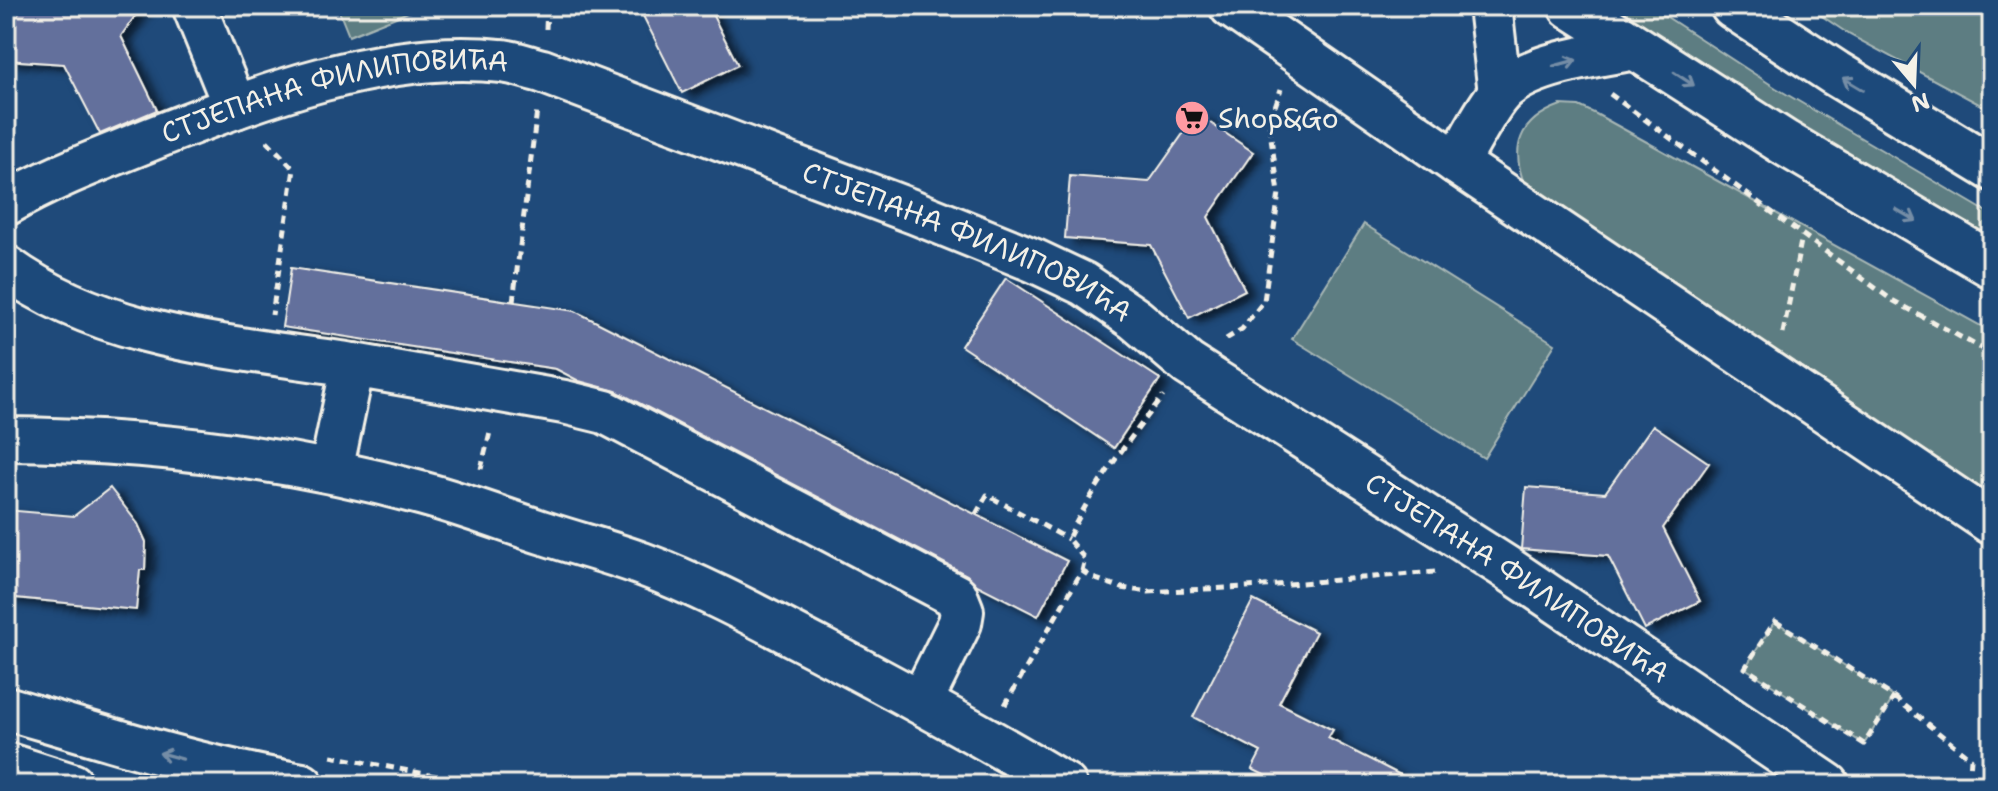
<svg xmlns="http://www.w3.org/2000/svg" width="1998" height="791" font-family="'Shantell Sans',sans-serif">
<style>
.green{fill:#5d7d82;stroke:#a8b7b5;stroke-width:2}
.building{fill:#636f9c;stroke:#f4f1e8;stroke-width:2;filter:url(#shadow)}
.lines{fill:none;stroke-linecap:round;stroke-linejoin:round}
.minor-casing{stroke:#f4f1e8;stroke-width:48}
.major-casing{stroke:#f4f1e8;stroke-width:50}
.path{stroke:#f4f1e8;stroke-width:5;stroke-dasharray:8 6;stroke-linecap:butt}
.minor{stroke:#1f4a7a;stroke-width:42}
.major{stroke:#1f4a7a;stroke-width:44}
.oneway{stroke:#748da6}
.labels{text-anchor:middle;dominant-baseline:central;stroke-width:6;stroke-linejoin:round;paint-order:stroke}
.street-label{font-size:28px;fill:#f4f1e8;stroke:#1f4a7a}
.poi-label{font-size:28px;fill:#f4f1e8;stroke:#1f4a7a;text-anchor:start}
</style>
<defs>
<filter id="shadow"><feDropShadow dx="9" dy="5" stdDeviation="4" flood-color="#0009"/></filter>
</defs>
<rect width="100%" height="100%" fill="#1f4a7a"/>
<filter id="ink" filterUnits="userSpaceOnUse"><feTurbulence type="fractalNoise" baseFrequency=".0125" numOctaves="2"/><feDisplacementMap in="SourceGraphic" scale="16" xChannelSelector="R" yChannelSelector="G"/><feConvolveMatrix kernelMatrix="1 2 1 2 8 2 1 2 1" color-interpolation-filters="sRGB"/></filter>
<g filter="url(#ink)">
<path class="green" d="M337 6H423L349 36Z
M1600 6H1650L1776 88 1992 215V244Z
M1807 6H1992V111L1850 35Z
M1561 105 1579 106 1596 114 1992 332V500L1526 188C1509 148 1519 120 1561 105Z
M1364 224 1555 344 1484 458 1292 339Z
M1775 621 1894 697 1864 744 1745 668Z"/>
<path class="building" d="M6 6H142L121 36 157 110 100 134 64 64 6 60Z
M638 6H708L738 65 682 93Z
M1197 114 1253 152 1208 217 1245 290 1189 318 1151 245 1065 238 1070 176 1149 182Z
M291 268 575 311 1067 561 1038 616 977 585 967 575 616 391 579 381 556 369 282 327Z
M1006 278 1160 379 1114 448 961 346Z
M1653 425 1709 463 1663 528 1700 601 1645 629 1608 556 1521 549 1526 487 1605 493Z
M110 488 138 524 146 542 145 570H140L136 610 6 597V510L74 516Z
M1253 600 1316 632 1279 703 1333 730 1328 738 1420 785H1284L1252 769 1261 752 1193 717Z"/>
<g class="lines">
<g class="minor-casing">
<g id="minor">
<path d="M194 6 235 107"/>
<path d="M1231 6 1457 163 1992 523"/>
<path d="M1490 6 1500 93"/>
<path d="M1457 163C1469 143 1485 110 1500 93 1528 63 1596 56 1635 48"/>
<path id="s1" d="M6 204C52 177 102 159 151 139 256 97 387 48 501 61 515 62 529 68 542 71L914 212 1035 261 1084 284 1135 319 1188 364 1504 566 1828 785"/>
<path d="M6 267C105 340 236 347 353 365"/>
<path d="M6 439C147 440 288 457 424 494 465 505 504 520 544 533 577 544 610 552 642 564 704 587 764 620 822 650 904 693 986 737 1065 785"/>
<path d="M331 471 353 365 564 402 605 412 956 596 962 611 960 623 921 702"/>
<path d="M6 708C104 737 201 768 302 785"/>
<path d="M6 764 72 785"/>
</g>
</g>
<g class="major-casing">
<path id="major" d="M1571 6 1785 143 1992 265
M1733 6 1835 73 1992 168"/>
</g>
<path class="path" d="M1974 6 1992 14
M546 29 547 6
M1610 94 1892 300 1992 354
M267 141 294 169 272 315
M513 302 537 110
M1783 333 1802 236
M1226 339 1242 329 1264 301 1279 193 1269 124 1281 89
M481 469 490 432
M976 514 987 495 1068 539
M1082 571 1093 578 1122 588 1148 592 1264 586 1435 572
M1775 621 1894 697 1864 744 1745 668Z
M1894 697 1971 759 1969 785
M1005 705 1082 571 1085 559 1068 539C1092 488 1128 441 1163 396
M331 756 483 785"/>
<use href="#minor" class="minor"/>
<use href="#major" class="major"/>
</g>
<defs><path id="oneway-shaft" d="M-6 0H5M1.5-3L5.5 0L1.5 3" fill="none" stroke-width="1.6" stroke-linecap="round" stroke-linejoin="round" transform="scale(2)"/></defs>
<g class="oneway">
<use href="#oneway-shaft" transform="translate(1565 63) rotate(-15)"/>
<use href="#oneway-shaft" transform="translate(1684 79) rotate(33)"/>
<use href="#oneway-shaft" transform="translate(1853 84) rotate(-149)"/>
<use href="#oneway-shaft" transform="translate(1906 215) rotate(30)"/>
<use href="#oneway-shaft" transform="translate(171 756) rotate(-165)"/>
</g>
</g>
<defs>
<g id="supermarket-disc" transform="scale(1.8)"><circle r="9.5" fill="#ff9aa2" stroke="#1f4a7a"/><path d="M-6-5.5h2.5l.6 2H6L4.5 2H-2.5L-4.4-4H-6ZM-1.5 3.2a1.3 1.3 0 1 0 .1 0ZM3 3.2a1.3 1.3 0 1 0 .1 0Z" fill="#111"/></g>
</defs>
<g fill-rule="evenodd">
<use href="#supermarket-disc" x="1192" y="118"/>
</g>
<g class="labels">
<g class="street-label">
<text stroke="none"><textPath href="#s1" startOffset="350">СТЈЕПАНА ФИЛИПОВИЋА</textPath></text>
<text stroke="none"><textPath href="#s1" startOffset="1022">СТЈЕПАНА ФИЛИПОВИЋА</textPath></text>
<text stroke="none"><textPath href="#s1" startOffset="1670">СТЈЕПАНА ФИЛИПОВИЋА</textPath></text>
</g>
<g class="poi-label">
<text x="1218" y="118">Shop&amp;Go</text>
</g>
</g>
<rect width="1998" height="791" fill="none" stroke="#1f4a7a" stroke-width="32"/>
<rect x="16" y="16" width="1966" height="759" fill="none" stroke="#f4f1e8" stroke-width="3" filter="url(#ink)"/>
<g transform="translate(1914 84) rotate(161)" stroke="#1f4a7a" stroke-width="6" paint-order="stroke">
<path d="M0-6L14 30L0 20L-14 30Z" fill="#f4f1e8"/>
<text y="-12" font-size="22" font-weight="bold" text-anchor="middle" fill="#f4f1e8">N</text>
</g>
</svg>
